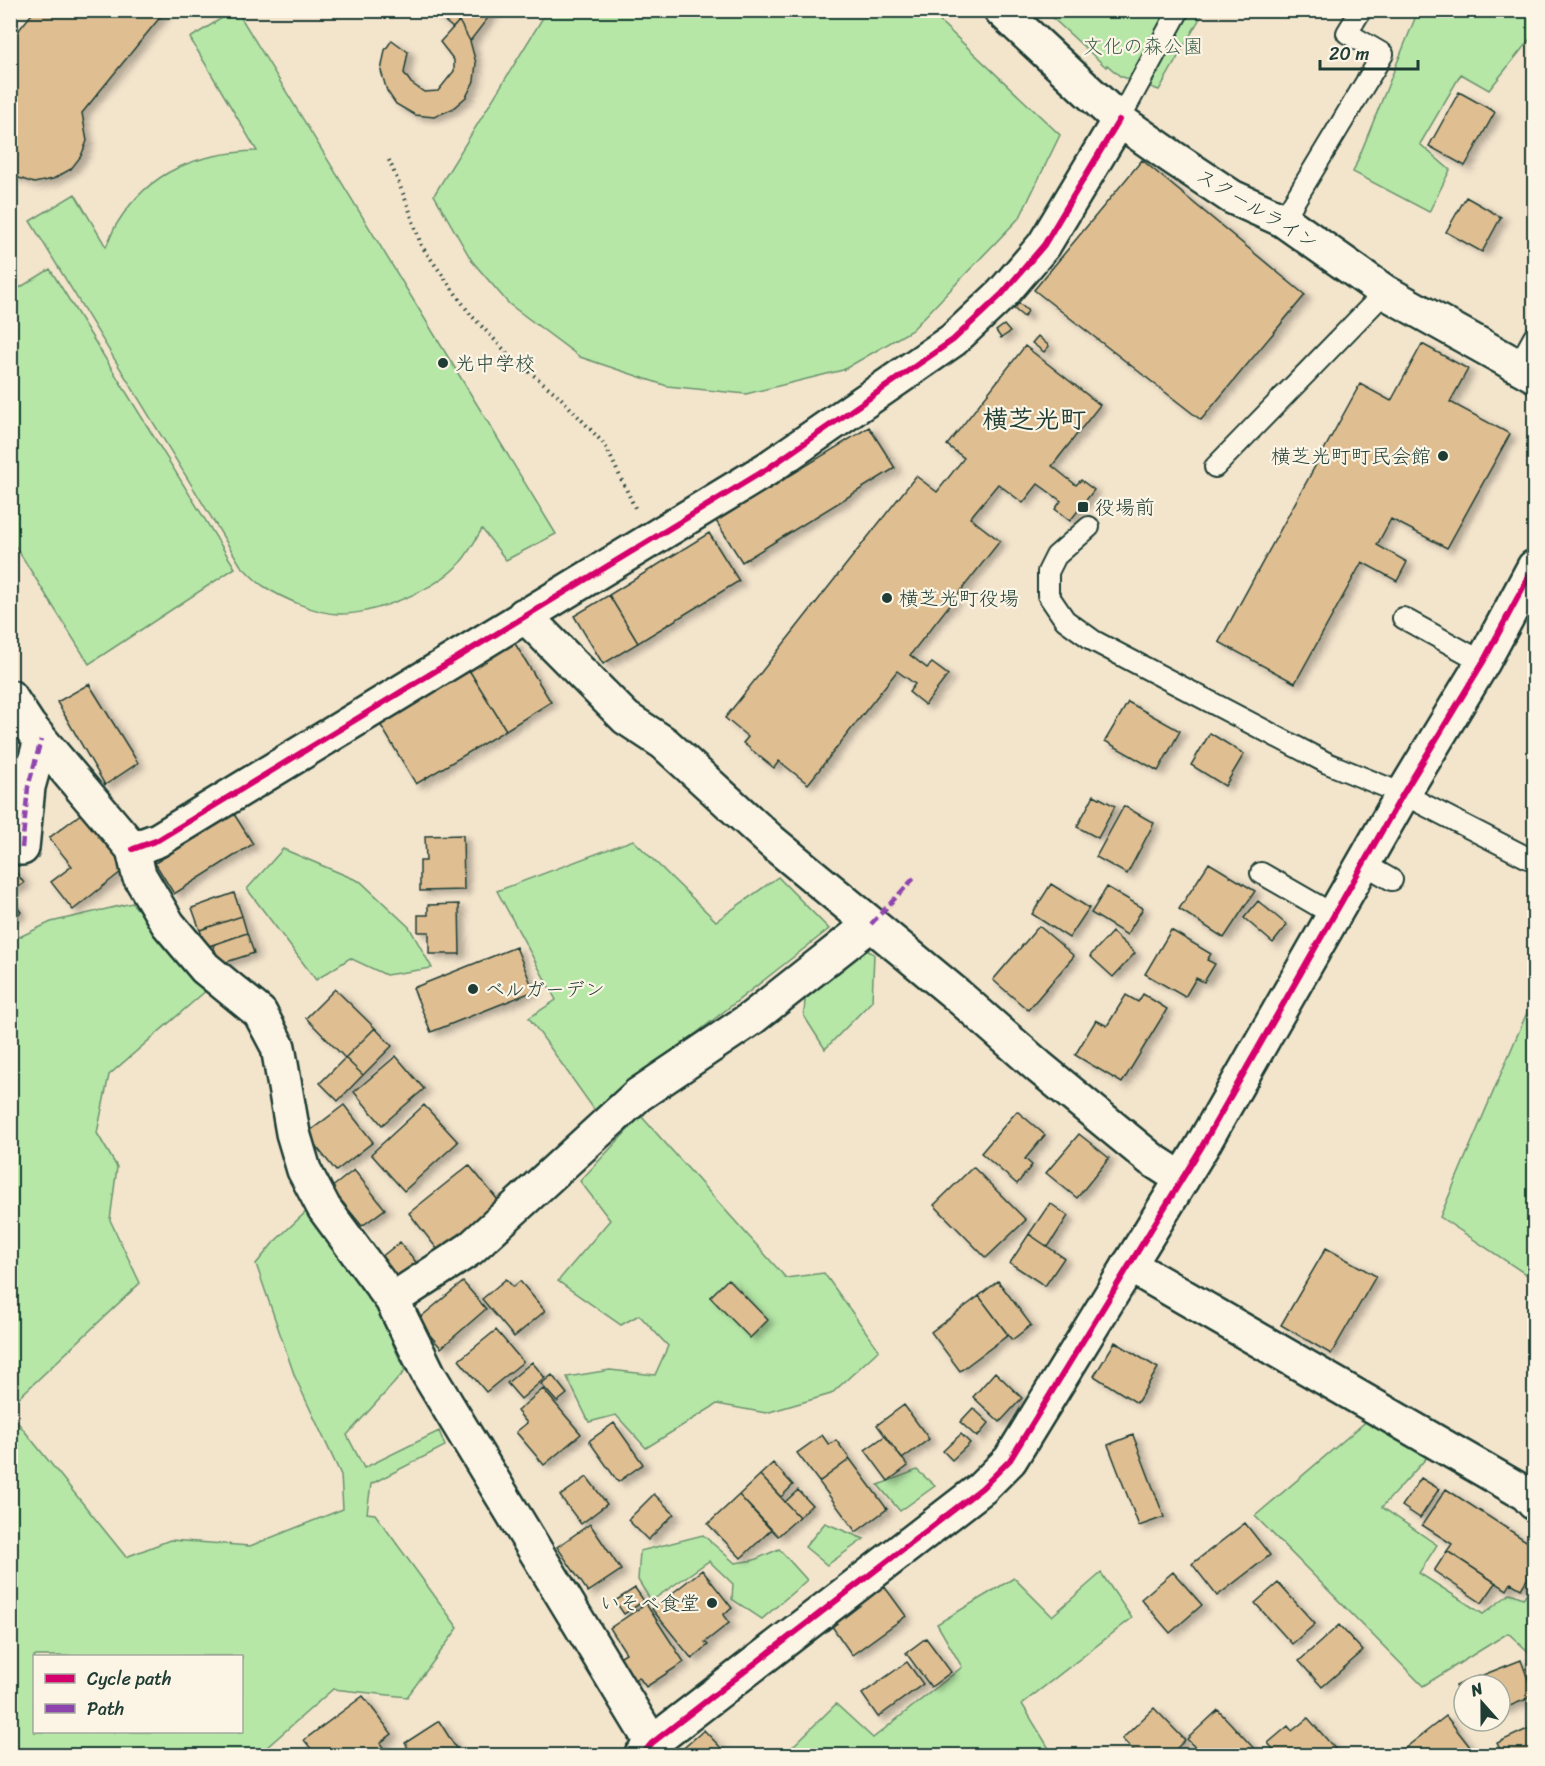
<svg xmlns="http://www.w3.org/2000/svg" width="1545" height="1766" font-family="Sriracha,'Klee One',sans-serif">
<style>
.green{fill:#b6e7a7;stroke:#6a926e;stroke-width:1.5;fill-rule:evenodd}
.building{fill:#dfbe92;stroke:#1f3d34;stroke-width:1.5;filter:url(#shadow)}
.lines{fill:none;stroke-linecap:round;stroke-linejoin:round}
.lane-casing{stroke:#1f3d34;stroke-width:24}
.street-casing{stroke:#1f3d34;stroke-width:38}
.secondary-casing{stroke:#1f3d34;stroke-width:38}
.path{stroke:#1f3d34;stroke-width:4;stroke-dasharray:1.5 4.5;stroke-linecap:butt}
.lane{stroke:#fcf5e5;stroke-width:20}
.street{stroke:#fcf5e5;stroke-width:33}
.secondary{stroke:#fcf5e5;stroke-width:33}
.quiet{stroke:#8e44ad;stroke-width:4.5;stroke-dasharray:9 4.5;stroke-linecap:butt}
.cycleway-casing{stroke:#fcf5e5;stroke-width:10}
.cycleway{stroke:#d6006c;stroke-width:6}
.poi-dot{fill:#1f3d34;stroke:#fcf5e5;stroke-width:2}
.labels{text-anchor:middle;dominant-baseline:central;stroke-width:4.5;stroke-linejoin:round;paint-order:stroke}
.park-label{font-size:20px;fill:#3d5f4b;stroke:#fcf5e5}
.street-label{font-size:20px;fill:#1f3d34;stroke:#fcf5e5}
.poi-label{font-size:20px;fill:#1f3d34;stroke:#fcf5e5;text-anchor:start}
.district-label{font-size:26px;font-weight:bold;fill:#1f3d34;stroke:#fcf5e5}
</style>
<defs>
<filter id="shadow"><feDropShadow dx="6" dy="4" stdDeviation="3" flood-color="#0004"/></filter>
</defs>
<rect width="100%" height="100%" fill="#f3e4cc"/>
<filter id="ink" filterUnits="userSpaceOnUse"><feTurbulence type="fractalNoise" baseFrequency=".0167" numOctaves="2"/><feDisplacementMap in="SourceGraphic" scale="12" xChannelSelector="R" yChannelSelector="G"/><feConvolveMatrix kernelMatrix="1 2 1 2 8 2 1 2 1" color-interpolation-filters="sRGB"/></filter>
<g filter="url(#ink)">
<path class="green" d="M233 11H237L556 534 506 560 482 529C474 542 467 557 456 567 432 591 372 615 338 614 318 614 282 598 265 587 256 582 249 573 241 566L30 221 75 194 106 247C110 239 113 229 118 222 150 170 199 153 257 151L190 38Z
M547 11H929L1060 135 1020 217 912 330 843 370 746 394 667 386 580 357 509 304 472 261 434 195Z
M1045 11H1204L1159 90 1120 76 1107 65 1106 67Z
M1418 11H1534V34L1489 90 1461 74 1420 144 1450 170 1429 212 1353 172Z
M50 269 235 568 89 664 11 539V293Z
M633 840 716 921 778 877 829 929 596 1112 529 1018 556 1000 497 891Z
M283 849 361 882 409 927 432 968 386 975 350 958 316 980 247 889Z
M132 903 208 989 109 1075 97 1133 117 1167 110 1220 140 1283 11 1405V941L51 922Z
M861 947 874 954 872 1001 825 1049 804 1016 806 982Z
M1534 996V1277L1533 1279 1440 1217Z
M641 1116 786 1278 824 1273 879 1350 831 1394 766 1413 717 1404 646 1448 616 1415 589 1422 567 1377 610 1370 655 1375 668 1346 639 1315 621 1325 558 1281 610 1220 580 1181Z
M307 1211 378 1311 405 1371 347 1435 364 1468 439 1431 445 1446 371 1484 367 1513 375 1514 458 1628 407 1697 333 1689 258 1755H11L10 1413 126 1557 170 1540 250 1546 343 1509 341 1475 295 1377 256 1264 274 1242ZM34 1656H242V1732H34Z
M1376 1413 1430 1454 1382 1507 1437 1545 1419 1573 1483 1614 1511 1593 1523 1598 1534 1585V1657L1508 1633 1423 1686 1255 1516Z
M917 1470 935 1486 900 1511 878 1485Z
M825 1523 864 1539 827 1565 805 1547Z
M703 1535 735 1563 754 1560 779 1549 807 1580 762 1619 732 1599 733 1584 709 1561 651 1601 638 1580 640 1551Z
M1101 1573 1132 1618 1022 1704 1053 1755H784L836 1704 873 1738 962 1667 937 1624 1014 1578 1052 1616Z"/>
<path class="building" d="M35 10H166L82 113 87 141 81 156 71 169 53 179 34 183 10 175V41Z
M431 10H494L470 41 459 21 453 28Z
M459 21 470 41 476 63 474 81 466 97 452 109 434 117 415 115 396 104 387 91 381 71 385 50 392 40 408 52 404 73 411 83 424 92 438 91 454 71V60L440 42Z
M1459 92 1495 112 1465 166 1429 146Z
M1142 160 1305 295 1201 420 1034 290Z
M1466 197 1501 217 1482 252 1446 232Z
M1019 303 1028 311 1024 317 1014 309Z
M1004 325 1010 332 1001 338 996 331Z
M1038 336 1049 346 1044 352 1032 343Z
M1422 344 1468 369 1450 402 1510 434 1447 548 1391 519 1377 545 1407 562 1397 581 1362 562 1295 683 1219 642 1360 384 1391 401Z
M1025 346 1100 405 1052 466 1076 485 1081 480 1094 490 1070 521 1055 509 1061 501 1038 484 1023 503 998 484 970 518 1000 541 910 655 927 668 932 663 948 675 925 705 909 692 915 684 897 671 808 784 779 761 774 768 743 743 748 737 725 718 916 476 937 492 964 458 947 445Z
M869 427 895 468 742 562 716 521Z
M709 533 739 581 638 643 609 595Z
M609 595 638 643 603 664 574 616Z
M514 642 551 702 506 730 469 670Z
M469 670 506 730 416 784 380 724Z
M89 684 138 763 105 785 57 702Z
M1128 702 1180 731 1158 771 1105 741Z
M1210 733 1244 754 1225 786 1191 765Z
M1094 795 1115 806 1098 838 1077 827Z
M1124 806 1154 823 1127 874 1096 857Z
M82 813 126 868 73 910 51 882 72 866 49 838Z
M234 814 253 844 174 894 155 863Z
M463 835 464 890 420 891V861H426L425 836Z
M1209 863 1255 891 1224 938 1179 909Z
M10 864 24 883 10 893Z
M1051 884 1089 908 1069 938 1032 914Z
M1107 887 1143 908 1127 935 1091 913Z
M234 893 242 916 200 930 192 908Z
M10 897 21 912 10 920Z
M1258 901 1287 925 1273 943 1244 918Z
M459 904 460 954H429V932H418V915H428V905Z
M242 916 247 933 206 947 200 930Z
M1039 926 1074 956 1028 1010 993 980Z
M1171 930 1211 954 1207 960 1215 964 1204 982 1196 978 1185 997 1145 974Z
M1112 932 1135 953 1113 977 1090 956Z
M247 933 254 953 220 964 213 945Z
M516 947 534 991 431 1032 413 988Z
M335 989 375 1028 345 1058 306 1018Z
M1143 994 1167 1009 1122 1083 1075 1055 1096 1020 1107 1026 1126 995 1138 1002Z
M375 1028 392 1046 363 1075 345 1058Z
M396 1056 424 1089 382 1125 354 1092Z
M345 1058 363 1075 338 1101 320 1083Z
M344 1105 373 1142 336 1171 306 1134Z
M424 1105 458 1142 404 1191 371 1154Z
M1017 1111 1045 1135 1025 1159 1032 1165 1017 1184 981 1153Z
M1079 1134 1109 1158 1077 1198 1046 1173Z
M469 1165 502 1205 441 1254 409 1213Z
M973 1167 1026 1220 986 1258 934 1205Z
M354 1170 385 1209 362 1226 331 1188Z
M1050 1203 1068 1216 1048 1247 1029 1234Z
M1029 1234 1064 1258 1045 1286 1010 1263Z
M400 1242 419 1266 400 1281 381 1257Z
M1326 1248 1376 1276 1331 1354 1281 1325Z
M506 1279 513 1287 520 1281 545 1311 514 1337 482 1299Z
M728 1279 768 1320 750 1338 710 1297Z
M998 1281 1031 1325 1012 1340 979 1296Z
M463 1282 486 1309 441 1348 417 1320Z
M979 1296 1008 1335 960 1371 931 1332Z
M496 1330 523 1362 486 1392 459 1360Z
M1115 1342 1158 1368 1137 1403 1094 1376Z
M532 1362 545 1378 521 1399 507 1383Z
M995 1372 1022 1398 1000 1422 973 1397Z
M552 1375 567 1394 557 1402 541 1384Z
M543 1389 581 1434 544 1465 516 1432 527 1423 517 1411Z
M904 1405 929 1439 902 1459 877 1425Z
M973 1408 989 1423 977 1437 960 1422Z
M614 1423 643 1464 618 1482 589 1441Z
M961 1434 970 1443 952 1460 943 1451Z
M822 1435 829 1445 836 1440 850 1459 819 1482 797 1453Z
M1133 1435 1164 1517 1139 1526 1108 1445Z
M885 1436 908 1466 888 1481 865 1450Z
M850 1459 887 1509 856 1532 819 1482Z
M773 1463 793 1485 781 1497 760 1475Z
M760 1475 799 1517 778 1536 739 1495Z
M587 1477 607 1504 581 1524 560 1496Z
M1421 1478 1439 1489 1420 1518 1402 1506Z
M1446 1489 1534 1546V1568L1521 1589 1511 1583 1507 1590 1447 1551 1452 1544 1422 1525Z
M798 1490 812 1505 799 1517 785 1502Z
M654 1494 674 1514 648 1540 628 1520Z
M739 1495 771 1530 741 1558 708 1524Z
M1245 1523 1270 1555 1217 1596 1192 1564Z
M590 1524 621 1570 588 1592 557 1547Z
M1447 1551 1496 1583 1482 1603 1434 1571Z
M702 1570 732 1608 723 1615 729 1623 705 1642 708 1645 692 1659 652 1609Z
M1173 1572 1202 1605 1170 1633 1141 1599Z
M1278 1583 1315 1624 1292 1644 1255 1603Z
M884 1586 906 1616 852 1655 831 1625Z
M635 1588 644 1601 624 1614 615 1601Z
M646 1604 684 1662 646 1687 639 1677 631 1682 616 1659 626 1653 610 1628Z
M1339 1625 1363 1651 1322 1687 1299 1661Z
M926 1638 951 1672 931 1687 906 1653Z
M1521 1660 1534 1696 1500 1710V1685H1464V1709L1455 1686Z
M907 1662 923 1684 878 1717 862 1694Z
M363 1696 392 1734 380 1743 386 1752 381 1756H317L304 1740Z
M1154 1708 1185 1740 1169 1756 1166 1753 1163 1756H1139L1122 1739Z
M1218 1710 1261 1756H1203L1187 1739Z
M1446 1716 1470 1747 1459 1756H1395Z
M1308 1718 1337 1751 1333 1756H1279L1268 1743 1288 1726 1292 1731Z
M439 1721 461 1756H413L405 1743Z
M1534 1726V1756H1503L1497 1743Z
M704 1730 721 1748 714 1756H678L677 1754Z"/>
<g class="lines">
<g class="lane-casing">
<path id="lane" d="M1119 120 1179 10
M1283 220 1383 54 1347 33 1361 10
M1518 366 1534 337
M1215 467 1385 292
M1089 527 1056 556 1048 572V595L1065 620 1094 641 1327 763 1403 794 1528 858
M1403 618 1483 662
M1364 864 1392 880
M1261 873 1334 915"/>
</g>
<g class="street-casing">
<path id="street" d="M524 615 626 718 664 743 772 842 957 995 1039 1067 1151 1159 1182 1179
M10 697 29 726 133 849 139 875 168 924 205 968 260 1013 278 1047 293 1133 304 1170 324 1208 392 1300 429 1375 652 1743
M22 848 28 787 41 740
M133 849 158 840 767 469 953 340 1002 294 1044 245 1119 120
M1129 1265 1526 1494 1534 1503
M392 1300 470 1249 638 1095 752 1018 871 924"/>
</g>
<g class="secondary-casing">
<path id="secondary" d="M1001 10 1119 120 1172 157 1232 197 1283 220 1385 292 1534 375
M641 1756 652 1743 982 1488 1010 1460 1201 1148 1403 794 1483 662 1534 567"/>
</g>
<path class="path" d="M389 160 407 203 421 245 470 314 510 356 559 396 605 445 636 510"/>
<use href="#lane" class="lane"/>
<use href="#street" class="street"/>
<use href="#secondary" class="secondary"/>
<path class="quiet" d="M22 848 28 787 41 740
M871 924 917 875"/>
<g class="cycleway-casing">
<path id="cycleway" d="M133 849 158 840 767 469 953 340 1002 294 1044 245 1119 120
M641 1756 652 1743 982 1488 1010 1460 1201 1148 1403 794 1483 662 1534 567"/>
</g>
<use href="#cycleway" class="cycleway"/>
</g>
</g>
<g class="poi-dot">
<circle cx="443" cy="363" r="6"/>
<circle cx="1443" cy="456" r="6"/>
<rect x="1077" y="501" width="12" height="12" rx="3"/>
<circle cx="887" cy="598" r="6"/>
<circle cx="473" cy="989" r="6"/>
<circle cx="712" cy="1603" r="6"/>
</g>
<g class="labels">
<g class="park-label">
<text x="1143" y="46">文化の森公園</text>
</g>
<g class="street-label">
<text transform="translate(1257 209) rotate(31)">スクールライン</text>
</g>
<g class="poi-label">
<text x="455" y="363">光中学校</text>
<text x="1431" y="456" text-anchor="end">横芝光町町民会館</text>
<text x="1095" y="507">役場前</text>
<text x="899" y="598">横芝光町役場</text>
<text x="485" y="989">ベルガーデン</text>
<text x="700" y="1603" text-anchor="end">いそべ食堂</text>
</g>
<g class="district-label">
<text x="1034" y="419">横芝光町</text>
</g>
</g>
<rect width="1545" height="1766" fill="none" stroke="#fcf5e5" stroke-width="36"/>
<rect x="18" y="18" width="1509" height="1730" fill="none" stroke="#1f3d34" stroke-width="2" filter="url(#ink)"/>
<rect x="33" y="1655" width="210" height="78" fill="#fcf5e5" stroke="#a4ab9e" stroke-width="1.5"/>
<rect x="45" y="1674" width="30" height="9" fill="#d6006c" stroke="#a4ab9e" stroke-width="1.5"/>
<text x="87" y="1685" font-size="18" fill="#1f3d34">Cycle path</text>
<rect x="45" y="1704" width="30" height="9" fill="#8e44ad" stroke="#a4ab9e" stroke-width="1.5"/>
<text x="87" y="1715" font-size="18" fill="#1f3d34">Path</text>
<g transform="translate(1482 1703) rotate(339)"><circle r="28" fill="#fcf5e5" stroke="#a4ab9e" stroke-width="1.5"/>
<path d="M0-4.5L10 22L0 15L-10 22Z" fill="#1f3d34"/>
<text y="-9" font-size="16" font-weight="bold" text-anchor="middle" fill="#1f3d34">N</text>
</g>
<path d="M1320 60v9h98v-9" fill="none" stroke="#1f3d34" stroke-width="3"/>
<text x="1329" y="60" font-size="18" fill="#1f3d34" stroke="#fcf5e5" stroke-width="4.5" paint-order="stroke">20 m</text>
</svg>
